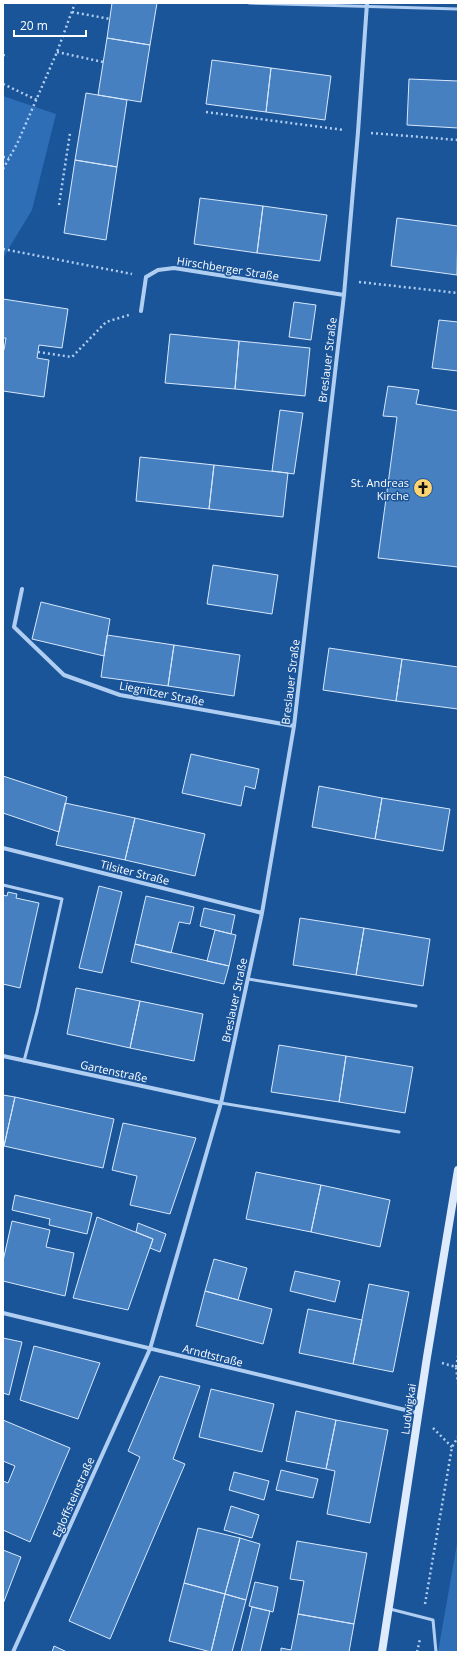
<svg xmlns="http://www.w3.org/2000/svg" width="461" height="1655" font-family="'Open Sans',sans-serif">
<style>
.green{fill:#2e6eb6}
.building{fill:#4780c1;stroke:#d7e8fc}
.lines{fill:none;stroke-linecap:round;stroke-linejoin:round}
.path{stroke:#b0cef1;stroke-width:2.5;stroke-dasharray:2 3;stroke-linecap:butt}
.lane{stroke:#b0cef1;stroke-width:3}
.street{stroke:#b0cef1;stroke-width:4}
.secondary{stroke:#deebfc;stroke-width:8}
.labels{text-anchor:middle;dominant-baseline:central;stroke-width:3;stroke-linejoin:round;paint-order:stroke}
.street-label{font-size:11px;fill:#fff;stroke:#1a5499}
.poi-label{font-size:11px;fill:#fff;stroke:#1a5499;text-anchor:end}
</style>
<rect width="100%" height="100%" fill="#1a5499"/>
<path class="green" d="M3 96 56 114 32 210 3 258Z
M458 1538V1652H438Z"/>
<path class="building" d="M112 3H157L150 45 107 38Z
M107 38 150 45 141 102 98 95Z
M212 60 271 68 266 112 206 104Z
M271 68 331 76 325 120 266 112Z
M409 79 458 81V128L407 125Z
M86 93 127 100 117 167 75 160Z
M75 160 117 167 106 240 64 233Z
M200 198 263 206 257 253 194 244Z
M263 206 327 215 320 261 257 253Z
M397 218 458 226 457 275 391 266Z
M3 299 68 309 62 348 39 345 37 358 49 360 44 397 3 391V350H4L6 338H3Z
M294 302 316 305 311 340 289 337Z
M439 320 458 322V371L432 368Z
M170 334 239 341 235 389 165 383Z
M239 341 310 348 305 396 235 389Z
M388 386 419 390 416 404 458 411V567L378 558 397 417 383 416Z
M280 410 303 413 294 474 272 471Z
M140 457 214 465 209 509 136 501Z
M214 465 288 473 283 517 209 509Z
M213 565 278 575 272 614 207 604Z
M41 602 110 619 104 656 32 639Z
M107 635 174 645 168 686 101 677Z
M174 645 240 655 234 696 168 686Z
M329 648 402 659 396 701 323 690Z
M402 659 458 667V709L396 701Z
M191 754 259 769 255 789 245 786 241 806 182 793Z
M3 776 67 797 59 832 3 813Z
M319 786 382 798 375 839 312 827Z
M382 798 450 809 443 851 375 839Z
M65 803 135 818 125 860 56 845Z
M135 818 205 834 195 876 125 860Z
M99 886 122 892 102 973 79 968Z
M8 892 17 894 16 898 39 903 20 988 3 984V895L7 896Z
M146 896 194 907 190 924 179 922 171 953 135 944Z
M204 908 235 915 231 934 200 926Z
M300 918 364 928 356 975 293 965Z
M364 928 430 939 423 986 356 975Z
M215 930 236 935 229 966 207 961Z
M135 944 229 966 224 984 131 962Z
M76 988 140 1001 130 1048 67 1034Z
M140 1001 203 1014 194 1061 130 1048Z
M279 1045 346 1056 339 1102 271 1092Z
M346 1056 413 1067 405 1113 339 1102Z
M3 1095 15 1097 4 1146H3Z
M15 1097 114 1119 103 1168 4 1146Z
M123 1123 196 1138 170 1214 130 1205 137 1176 112 1170Z
M256 1172 321 1185 311 1232 246 1219Z
M321 1185 390 1200 380 1247 311 1232Z
M15 1195 92 1213 87 1234 49 1225 50 1219 12 1210Z
M97 1217 153 1239 128 1310 73 1298Z
M12 1221 50 1230 46 1247 74 1253 65 1296 3 1281V1261Z
M138 1223 166 1234 160 1252 150 1248 153 1239 136 1232Z
M214 1259 247 1268 238 1300 205 1291Z
M295 1271 340 1281 335 1302 290 1291Z
M369 1284 409 1292 393 1372 353 1364Z
M205 1291 272 1309 263 1344 196 1326Z
M308 1309 362 1320 353 1364 299 1353Z
M3 1338 22 1342 9 1395 3 1393Z
M34 1346 100 1363 78 1419 20 1400Z
M160 1376 200 1386 173 1459 185 1464 110 1639 69 1621 140 1457 128 1451Z
M211 1389 274 1404 262 1452 199 1437Z
M296 1411 336 1420 326 1469 286 1461Z
M3 1420 70 1448 30 1542 3 1530V1481L8 1483 15 1466 3 1461Z
M336 1420 388 1430 370 1523 327 1514 335 1471 326 1469Z
M281 1470 318 1479 313 1498 276 1490Z
M234 1472 269 1481 264 1500 229 1490Z
M231 1506 259 1515 252 1538 224 1530Z
M198 1528 240 1538 225 1594 184 1583Z
M240 1538 260 1544 246 1600 225 1594Z
M297 1541 367 1553 354 1624 298 1614 304 1581 290 1579Z
M3 1550 21 1557 3 1604Z
M255 1582 278 1587 273 1612 249 1606Z
M184 1583 225 1594 211 1652 169 1641Z
M225 1594 246 1600 232 1652H211Z
M252 1607 270 1611 260 1652H241Z
M298 1614 354 1624 349 1652H281V1648L291 1650Z
M54 1646 67 1652H52Z"/>
<g class="lines">
<path class="path" d="M72 12 110 19
M57 52 103 62
M3 55 8 56
M3 84 37 100
M206 112 344 130
M371 133 458 140
M3 157 9 158
M3 169 17 144 57 52 75 3
M59 205 70 133
M3 249 132 274
M359 282 458 293
M38 352 72 357 106 322 129 315
M442 1363 456 1367 458 1383
M456 1367 458 1356
M433 1428 452 1447
M425 1604 452 1447 458 1437
M417 1652 420 1639"/>
<path class="lane" d="M249 3 458 9
M3 885 62 899 37 1012 24 1061
M248 979 416 1006
M221 1103 399 1132
M390 1609 433 1620 436 1652"/>
<path class="street" d="M141 311 146 277 158 270 174 268 344 295
M22 589 14 627 64 675 120 695 294 726
M3 848 262 913
M3 1056 221 1103
M3 1313 418 1413
M13 1652 150 1349 221 1103 262 913 294 726 344 295 358 132 367 3"/>
<path class="secondary" d="M382 1652 427 1357 458 1170"/>
</g>
<defs>
<g id="church-disc" transform="scale(1)"><circle r="9.5" fill="#ffd36f" stroke="#1a5499"/><path d="M-1.2-6h2.4v3.5h3.3v2.4h-3.3V6h-2.4V-.1h-3.3v-2.4h3.3Z" fill="#111"/></g>
</defs>
<g fill-rule="evenodd">
<use href="#church-disc" x="423" y="488"/>
</g>
<g class="labels">
<g class="street-label">
<text transform="translate(228 268) rotate(9)">Hirschberger Straße</text>
<text transform="translate(327 360) rotate(-83)">Breslauer Straße</text>
<text transform="translate(290 682) rotate(-83)">Breslauer Straße</text>
<text transform="translate(162 693) rotate(11)">Liegnitzer Straße</text>
<text transform="translate(135 872) rotate(14)">Tilsiter Straße</text>
<text transform="translate(234 1000) rotate(-78)">Breslauer Straße</text>
<text transform="translate(114 1071) rotate(12)">Gartenstraße</text>
<text transform="translate(213 1355) rotate(14)">Arndtstraße</text>
<text transform="translate(408 1409) rotate(-82)">Ludwigkai</text>
<text transform="translate(73 1497) rotate(-66)">Egloffsteinstraße</text>
</g>
<g class="poi-label">
<text x="409" y="482">St. Andreas<tspan x="409" dy="13">Kirche</tspan></text>
</g>
</g>
<rect width="461" height="1655" fill="none" stroke="#ffffff" stroke-width="8"/>
<path d="M14 30v6h72v-6" fill="none" stroke="#ffffff" stroke-width="2"/>
<text x="20" y="30" font-size="12" fill="#ffffff" stroke="#1a5499" stroke-width="3" paint-order="stroke">20 m</text>
</svg>
